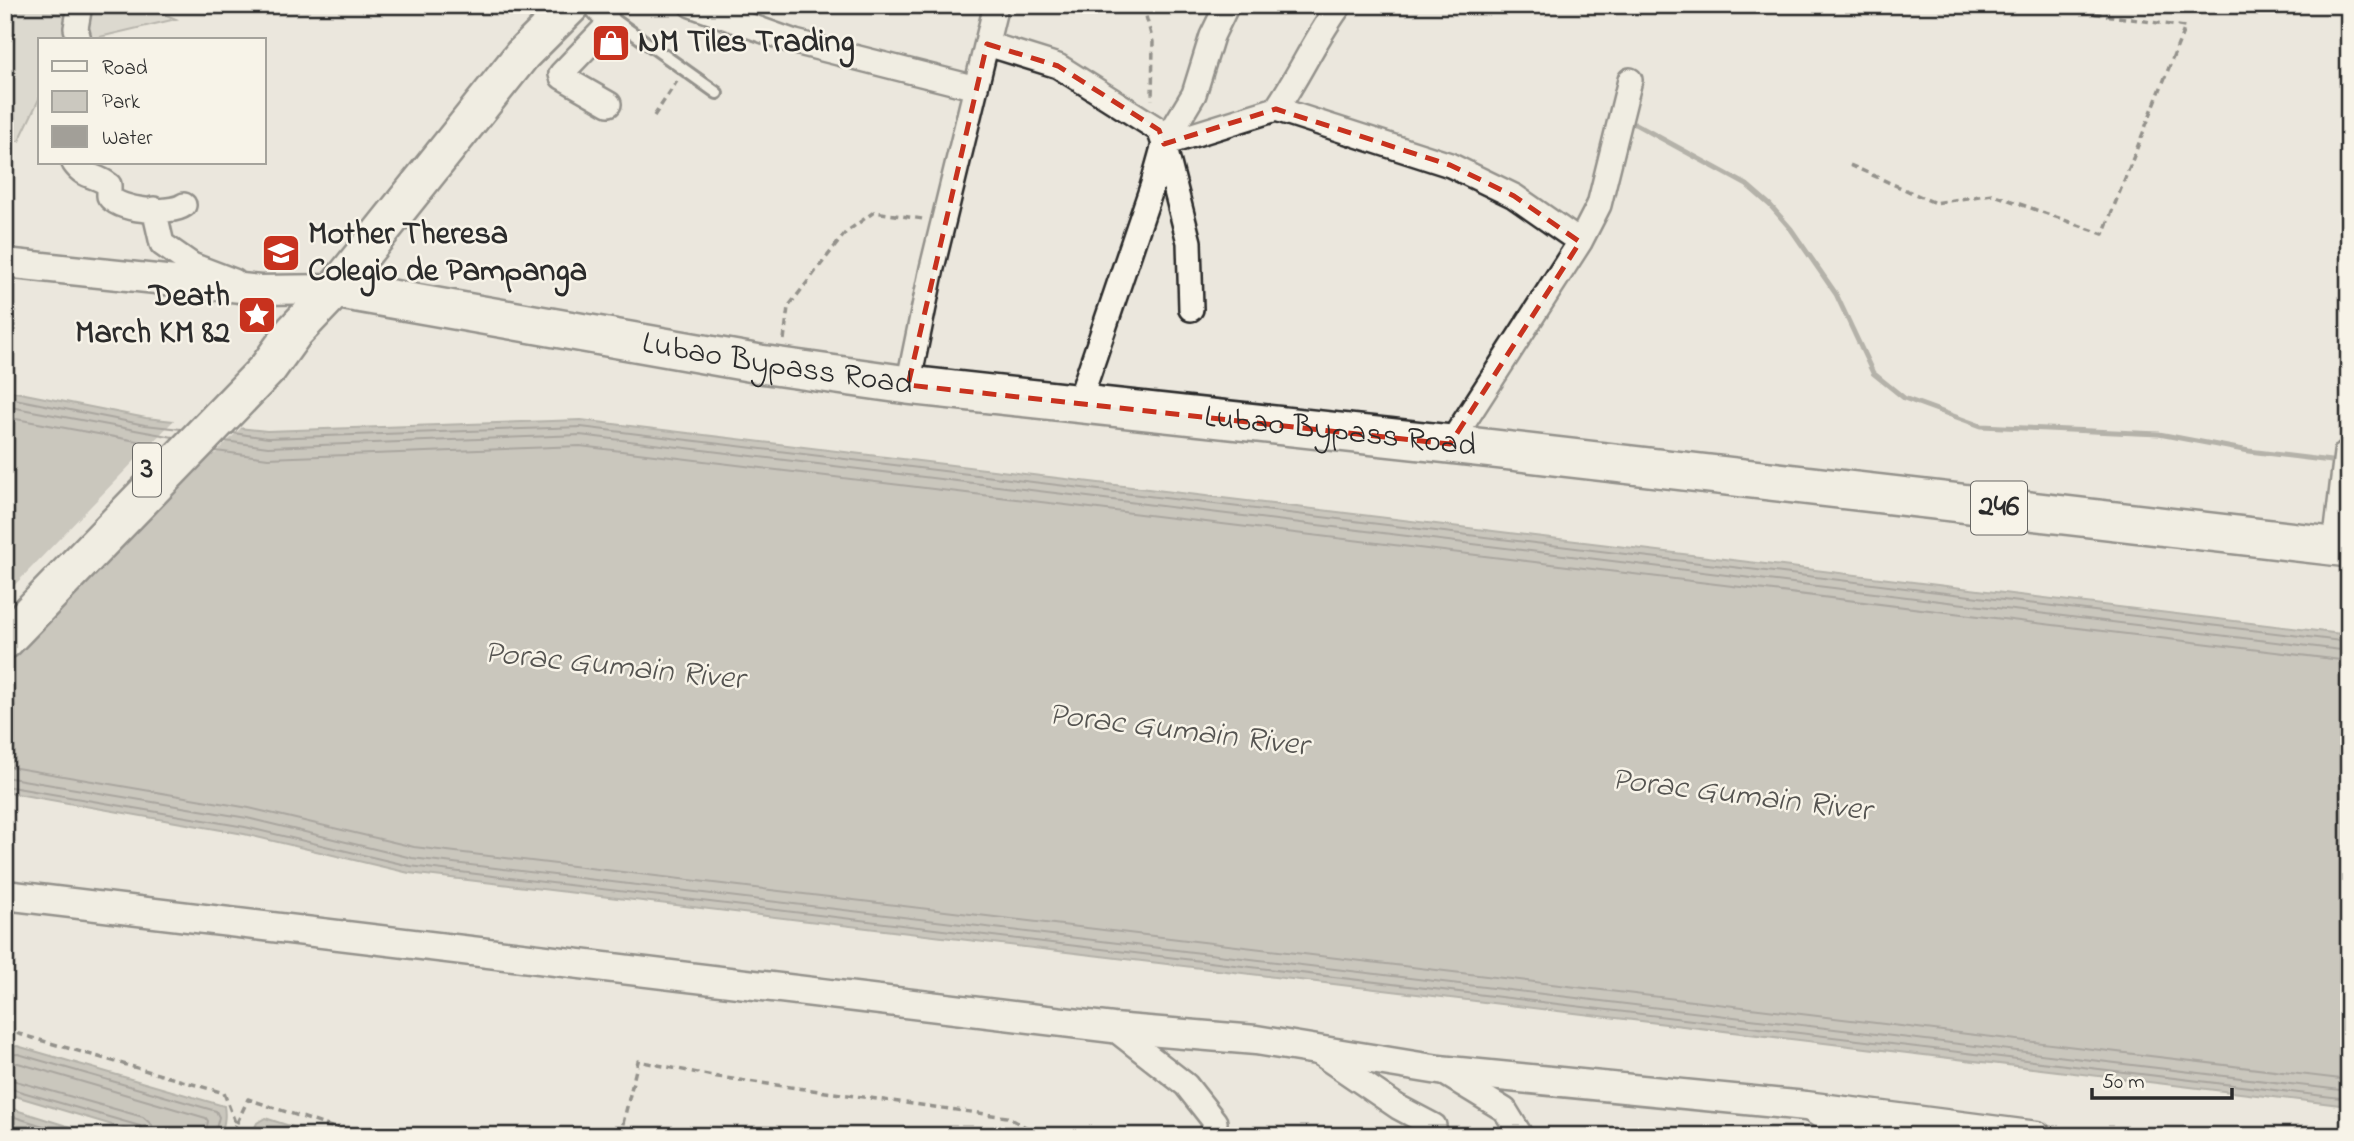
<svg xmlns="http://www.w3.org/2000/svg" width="2354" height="1141" font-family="'Indie Flower',sans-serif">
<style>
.green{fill:#cbc8bf;stroke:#7b7a75;stroke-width:2}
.water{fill:#a29f98;stroke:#72716c;stroke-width:2}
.pier{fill:#ebe7dd}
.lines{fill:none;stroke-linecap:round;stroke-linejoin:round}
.shore{stroke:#5b5957;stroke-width:2}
.stream{stroke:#72716c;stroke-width:5}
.service-casing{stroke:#2b2b2b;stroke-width:16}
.minor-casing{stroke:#2b2b2b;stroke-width:28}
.tertiary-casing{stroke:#2b2b2b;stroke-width:33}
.primary-casing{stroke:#2b2b2b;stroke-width:40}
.trunk-casing{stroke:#2b2b2b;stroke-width:42}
.path{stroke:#2b2b2b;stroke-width:3.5;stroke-dasharray:7 5;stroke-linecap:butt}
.service{stroke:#f7f3e8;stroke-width:10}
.minor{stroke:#f7f3e8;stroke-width:23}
.tertiary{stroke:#f7f3e8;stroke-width:28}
.primary{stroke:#f7f3e8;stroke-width:35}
.trunk{stroke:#f7f3e8;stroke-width:37}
.marked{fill:none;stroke:#c8321e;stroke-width:5;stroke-dasharray:14 9;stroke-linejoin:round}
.labels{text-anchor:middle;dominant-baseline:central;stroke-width:5;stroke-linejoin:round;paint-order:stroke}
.shield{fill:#f7f3e8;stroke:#686764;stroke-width:2}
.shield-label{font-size:30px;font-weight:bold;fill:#2b2b2b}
.poi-label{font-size:32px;font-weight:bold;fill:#2b2b2b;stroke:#f7f3e8;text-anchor:start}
.street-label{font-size:32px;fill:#2b2b2b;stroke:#f7f3e8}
.water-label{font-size:33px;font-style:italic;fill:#555451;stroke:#f7f3e8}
</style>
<rect width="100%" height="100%" fill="#ebe7dd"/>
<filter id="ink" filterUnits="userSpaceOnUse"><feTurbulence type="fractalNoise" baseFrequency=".0143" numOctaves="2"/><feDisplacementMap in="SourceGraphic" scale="14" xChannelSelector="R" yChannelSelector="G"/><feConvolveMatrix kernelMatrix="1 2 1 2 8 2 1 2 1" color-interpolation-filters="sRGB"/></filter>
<g filter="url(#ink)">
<path class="green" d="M5 5H143L176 19 87 40H40V97L19 141H5Z"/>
<path class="water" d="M5 390 146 418 267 431 581 420 2349 635V1106L409 873 244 834 5 792Z
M17 1046 224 1106C226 1118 224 1125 220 1136H149L5 1093V1049Z
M5 1107H6L99 1136H5Z
M265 1118 321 1136H251L257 1123Z"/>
<path class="pier" d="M176 418 245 424 216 453 186 472 5 662V595Z"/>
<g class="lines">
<path class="shore" d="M5 397 145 425 181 429
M5 406 173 437
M5 417 164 446
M233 433 268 438 581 427 2349 642
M225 441 268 447 580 435 2349 651
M216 451 268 458 580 446 2349 661
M5 766 249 808 414 847 2349 1080
M5 777 247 818 412 858 2349 1091
M5 786 245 827 410 866 2349 1099
M5 1055 18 1054 216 1111 219 1117 214 1136
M5 1064 18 1063 206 1118 208 1121 205 1136
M5 1078 143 1117 152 1125 154 1136
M5 1087 140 1126 146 1136
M5 1114 75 1136"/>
<path class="stream" d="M1635 124 1747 185 1770 205 1791 229 1836 294 1873 373 1904 398 1981 426 2159 434 2249 451 2339 462"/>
<g class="service-casing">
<path id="service" d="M607 19 616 21 717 93"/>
</g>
<g class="minor-casing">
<path id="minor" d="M595 5 607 19 605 28 561 74 562 77 609 104
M691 5 795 42 976 88
M79 40 76 28 80 5
M987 44 1058 66 1159 130 1164 144 1152 187 1078 405
M1276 109C1300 75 1315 38 1340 5
M1164 144 1276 109 1450 165 1514 196 1580 242
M74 163C85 179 96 174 109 185V196C119 211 170 215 184 205
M154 209 162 244 192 265 234 281
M1191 309 1189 242 1164 144 1194 94 1212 36 1227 5
M908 385 932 268 996 5
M1450 444 1580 242 1599 205 1630 80
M2335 546 2346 453
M1113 1028 1186 1085 1215 1122 1211 1136
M1316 1051 1398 1107 1434 1126 1435 1136
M1441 1071 1505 1110 1521 1136
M1808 1108 1851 1136"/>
</g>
<g class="tertiary-casing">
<path id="tertiary" d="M5 263 260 290 335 289
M5 895 1113 1028 1256 1040 1439 1070 1806 1106 2037 1136"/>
</g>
<g class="primary-casing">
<path id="primary" d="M335 289 522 55 572 5"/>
</g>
<g class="trunk-casing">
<g id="trunk">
<path id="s1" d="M5 640 268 368 294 332 335 289 760 364 908 385 1450 444 2349 548"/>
</g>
</g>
<path class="path" d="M1143 5 1153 42 1152 100
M654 116 677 81
M1850 165 1935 203 1992 194 2103 234 2185 27 2037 5
M784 340 788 307 846 232 874 212 923 219
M5 1030 224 1093 236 1125 248 1099 358 1136
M228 1136 236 1125
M591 1136H592
M620 1136 638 1061 718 1077 1007 1117 1042 1136"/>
<use href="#service" class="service"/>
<use href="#minor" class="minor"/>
<use href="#tertiary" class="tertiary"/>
<use href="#primary" class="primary"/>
<use href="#trunk" class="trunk"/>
</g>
</g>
<path d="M0 0H2354V1141H0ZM987 44 1058 66 1159 130 1164 144 1276 109 1450 165 1514 196 1580 242 1450 444 908 385Z" fill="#ebe7dd" fill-opacity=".55" fill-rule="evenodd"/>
<path class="marked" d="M987 44 1058 66 1159 130 1164 144 1276 109 1450 165 1514 196 1580 242 1450 444 908 385Z"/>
<defs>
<g id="shop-square" transform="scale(2.0125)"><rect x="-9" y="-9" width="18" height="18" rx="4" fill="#c8321e" stroke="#f7f3e8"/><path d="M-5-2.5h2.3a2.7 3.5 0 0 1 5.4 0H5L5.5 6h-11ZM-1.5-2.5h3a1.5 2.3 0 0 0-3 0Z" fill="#fff"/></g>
<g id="university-square" transform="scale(2.0125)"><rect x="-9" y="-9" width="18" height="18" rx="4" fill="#c8321e" stroke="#f7f3e8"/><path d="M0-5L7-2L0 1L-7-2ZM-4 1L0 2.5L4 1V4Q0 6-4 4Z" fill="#fff"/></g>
<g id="sight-square" transform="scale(2.0125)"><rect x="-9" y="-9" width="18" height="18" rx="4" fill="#c8321e" stroke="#f7f3e8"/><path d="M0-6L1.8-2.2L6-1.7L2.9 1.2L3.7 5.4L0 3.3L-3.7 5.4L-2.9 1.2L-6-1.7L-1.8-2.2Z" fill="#fff"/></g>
</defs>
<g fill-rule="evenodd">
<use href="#shop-square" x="611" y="43"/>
<use href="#university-square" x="281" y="253"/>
<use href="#sight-square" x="257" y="315"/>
</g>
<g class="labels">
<g class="shield">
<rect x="133" y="443.5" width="28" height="53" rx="5"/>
<rect x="1971" y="481.5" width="56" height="53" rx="5"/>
</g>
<g class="shield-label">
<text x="147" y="470">3</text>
<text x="1999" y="508">246</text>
</g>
<g class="poi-label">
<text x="638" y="43">NM Tiles Trading</text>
<text x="308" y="235">Mother Theresa<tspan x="308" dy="37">Colegio de Pampanga</tspan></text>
<text x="230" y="297" text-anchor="end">Death<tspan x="230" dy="37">March KM 82</tspan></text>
</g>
<g class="street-label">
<text stroke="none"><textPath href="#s1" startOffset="931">Lubao Bypass Road</textPath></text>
<text stroke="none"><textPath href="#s1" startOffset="1498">Lubao Bypass Road</textPath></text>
</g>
<g class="water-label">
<text transform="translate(614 667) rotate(6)">Porac Gumain River</text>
<text transform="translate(1178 731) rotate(7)">Porac Gumain River</text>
<text transform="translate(1741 796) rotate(7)">Porac Gumain River</text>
</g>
</g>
<rect width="2354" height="1141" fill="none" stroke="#f7f3e8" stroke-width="28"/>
<rect x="14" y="14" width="2326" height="1113" fill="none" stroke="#2b2b2b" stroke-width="2.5" filter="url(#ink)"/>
<rect x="38" y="38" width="228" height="126" fill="#f7f3e8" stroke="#a5a39c" stroke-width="2"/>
<rect x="52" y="61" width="35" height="10" fill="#f7f3e8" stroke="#a5a39c" stroke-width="2"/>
<text x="102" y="74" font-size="21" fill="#2b2b2b">Road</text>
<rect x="52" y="91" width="35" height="21" fill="#cbc8bf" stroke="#a5a39c" stroke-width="2"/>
<text x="102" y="108" font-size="21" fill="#2b2b2b">Park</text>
<rect x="52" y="126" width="35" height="21" fill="#a29f98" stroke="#a5a39c" stroke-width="2"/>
<text x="102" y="144" font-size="21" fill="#2b2b2b">Water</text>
<path d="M2092 1088v10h140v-10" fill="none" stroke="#2b2b2b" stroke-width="3.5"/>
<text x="2102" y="1088" font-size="21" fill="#2b2b2b" stroke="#f7f3e8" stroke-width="5" paint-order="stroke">50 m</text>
</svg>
